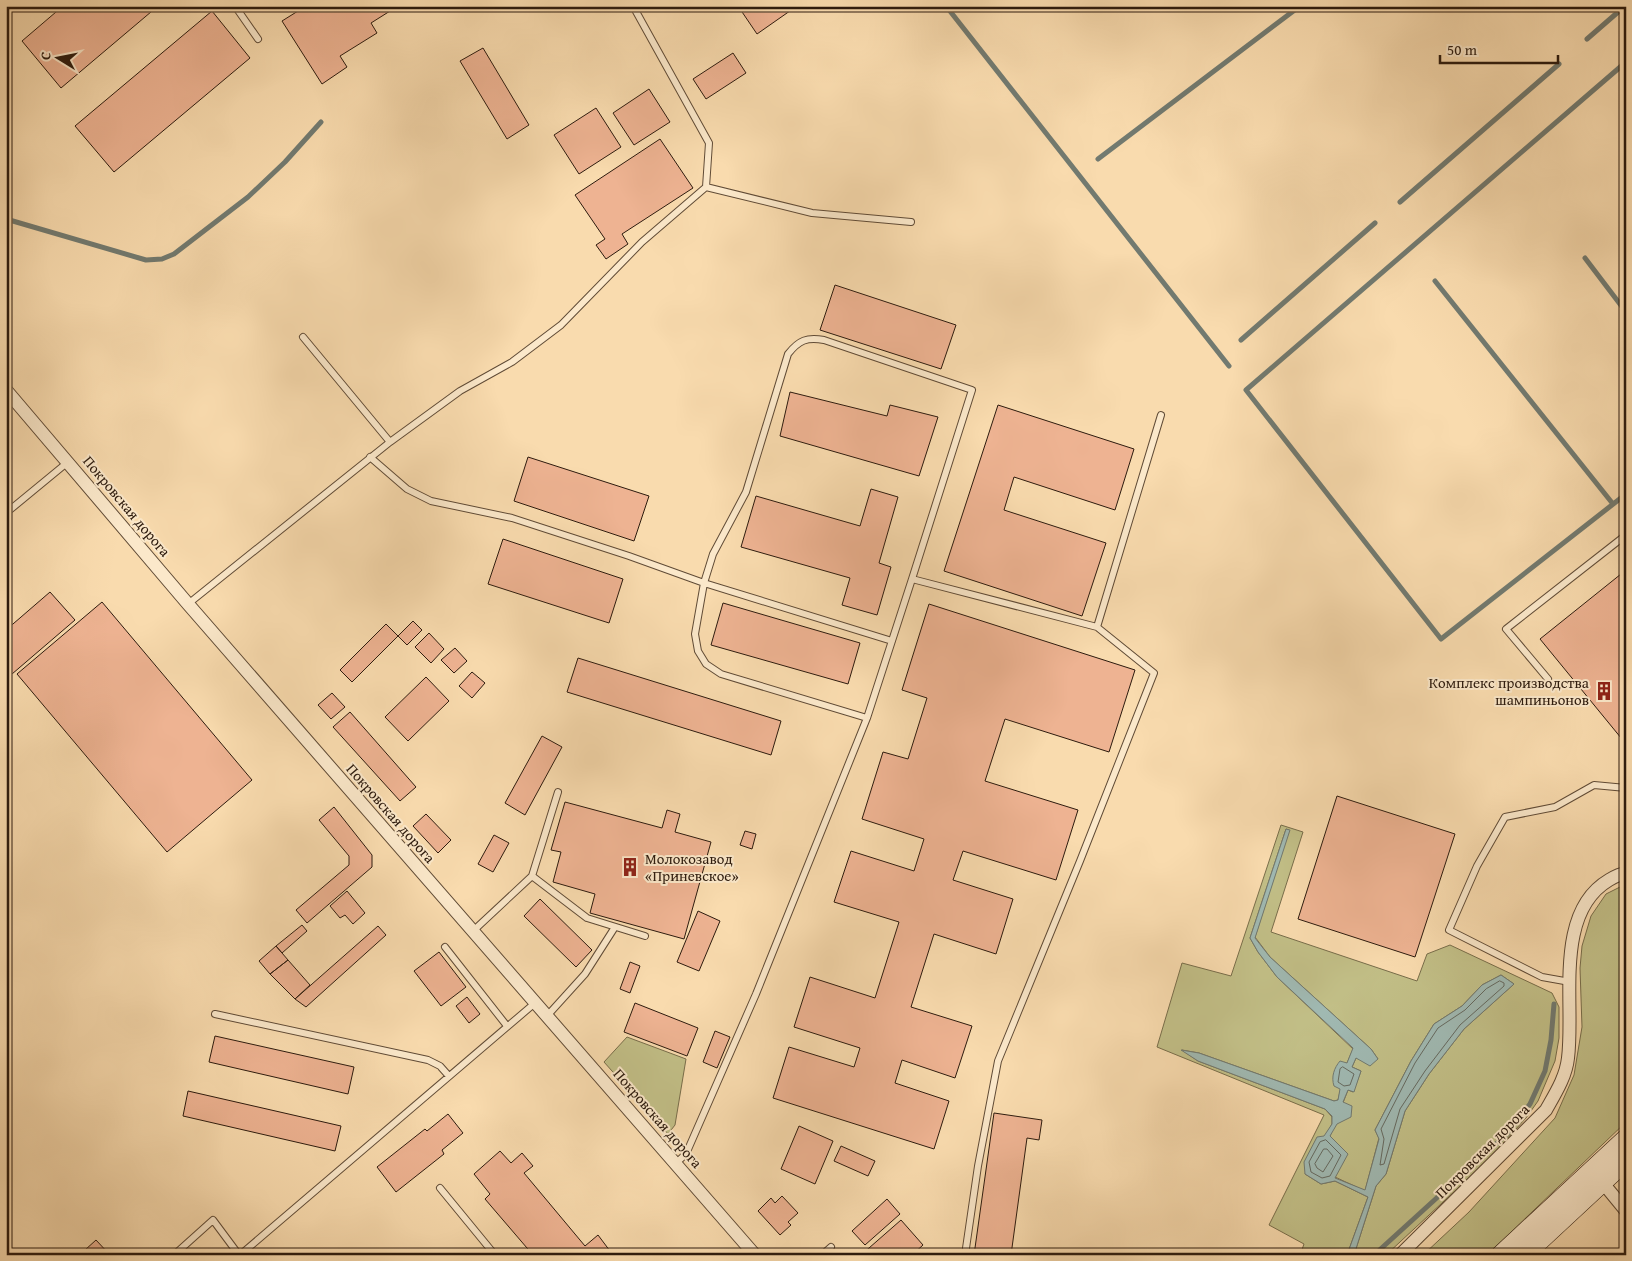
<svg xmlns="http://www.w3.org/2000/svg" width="1632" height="1261" font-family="'Gentium Book Plus',serif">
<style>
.green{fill:#c2bf87;stroke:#786d4a}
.water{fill:#a0b9b2;stroke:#727a70}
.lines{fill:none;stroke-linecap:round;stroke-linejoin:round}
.shore{stroke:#666a60;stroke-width:1}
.stream{stroke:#727a70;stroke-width:5}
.building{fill:#eeb392;stroke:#2d1b0e}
.lane-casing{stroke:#604b36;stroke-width:8}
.street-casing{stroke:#604b36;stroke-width:14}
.secondary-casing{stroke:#2d1b0e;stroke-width:19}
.lane{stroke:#fbe8ca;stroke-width:6}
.street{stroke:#fbe8ca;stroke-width:12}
.secondary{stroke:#fbe8ca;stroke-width:18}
.labels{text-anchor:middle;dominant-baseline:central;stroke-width:4;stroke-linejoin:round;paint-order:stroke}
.street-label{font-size:15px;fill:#2d1b0e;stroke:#fbe8ca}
.poi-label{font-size:15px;fill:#2d1b0e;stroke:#fbe8ca;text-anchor:end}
</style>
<rect width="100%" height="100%" fill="#f9dbae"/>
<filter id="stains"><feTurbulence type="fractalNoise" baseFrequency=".004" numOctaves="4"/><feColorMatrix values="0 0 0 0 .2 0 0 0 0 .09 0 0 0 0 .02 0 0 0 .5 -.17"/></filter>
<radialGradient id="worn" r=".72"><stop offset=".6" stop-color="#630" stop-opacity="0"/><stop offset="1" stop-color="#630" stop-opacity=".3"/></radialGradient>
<path class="green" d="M1281 825 1303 832 1271 932 1417 981 1427 954 1450 945 1552 993 1559 1007V1038L1555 1061 1538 1101 1526 1118 1485 1163 1386 1255H1354L1376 1186 1386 1174 1405 1111 1429 1074 1464 1029 1514 984 1501 975 1482 985 1462 1006 1434 1024 1411 1061 1375 1130 1379 1138 1365 1191 1335 1177 1330 1136 1348 1090 1353 1092 1361 1071 1352 1067 1356 1058 1378 1059 1371 1049 1270 957 1255 937 1289 830 1286 829 1250 938 1258 952 1277 977 1353 1049 1347 1063 1338 1100 1334 1101 1199 1053 1182 1050 1198 1061 1325 1109 1332 1117V1124L1305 1174 1321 1184 1335 1181 1368 1197 1347 1255H1300L1304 1244 1269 1225 1324 1115 1157 1047 1182 963 1231 976Z
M1626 884V1122L1487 1255H1423L1469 1212 1555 1118 1574 1075 1582 1027 1580 968 1582 946 1591 916 1606 894Z
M627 1037 686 1059 675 1125 668 1134 604 1062Z"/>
<path class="water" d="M1286 829 1290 830 1255 938 1270 957 1371 1049 1378 1059 1370 1066 1356 1058 1352 1067 1361 1071 1354 1092 1348 1090 1343 1102 1352 1106 1351 1117 1337 1124 1330 1136 1348 1154 1335 1178 1365 1190 1379 1139 1375 1130 1411 1061 1434 1024 1462 1006 1482 985 1501 975 1514 984 1464 1029 1429 1074 1405 1111 1386 1174 1376 1186 1354 1255H1347L1368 1197 1335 1181 1321 1184 1305 1174 1304 1162 1317 1137 1324 1136 1332 1124V1116L1325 1109 1198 1061 1181 1050 1199 1053 1334 1101 1338 1100 1340 1089 1334 1086C1331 1077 1334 1068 1340 1061L1347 1063 1353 1048 1277 977 1258 952 1250 938Z"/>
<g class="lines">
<path class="shore" d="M1500 981 1504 983V986L1460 1025 1425 1071 1400 1109 1384 1164 1380 1165 1384 1139 1381 1129 1415 1063 1438 1028 1465 1010 1486 989Z
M1343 1067 1354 1074 1350 1085 1344 1086 1338 1082 1340 1069Z
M1326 1140 1341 1155 1330 1176 1322 1178 1311 1172 1309 1162 1320 1142Z
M1324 1149H1327L1333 1156 1323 1172 1317 1168 1315 1164Z"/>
<path class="stream" d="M946 6 1229 366
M1587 39 1625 6
M1626 62 1246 390 1441 639 1626 494
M1098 159 1300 6
M1400 202 1559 64
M6 219 146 260 162 259 174 254 248 197 285 162 321 122
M1585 258 1626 312
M1435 281 1613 504
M1241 340 1375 223
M1374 1255 1507 1134 1530 1104 1545 1071 1551 1040 1554 1004"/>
</g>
<path class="building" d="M63 6H158L61 88 22 41Z
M306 6H398L371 23 377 33 340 56 347 67 322 84 282 21Z
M738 6H797L757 34Z
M212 11 250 58 114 172 75 126Z
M483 48 529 125 507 139 460 61Z
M733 53 746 73 706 99 693 79Z
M649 89 670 122 634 145 613 113Z
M596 108 621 147 579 174 554 135Z
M660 139 693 188 622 234 628 244 606 259 596 245 605 239 575 195Z
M835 285 956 325 941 369 820 330Z
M790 392 887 416 890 405 938 417 919 476 780 436Z
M998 405 1134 449 1115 510 1014 477 1004 510 1106 543 1082 616 944 571Z
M528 457 649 496 634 541 514 501Z
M871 489 898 497 879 563 891 567 877 615 842 605 850 578 741 547 756 496 860 526Z
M503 539 623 579 609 623 488 584Z
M1626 570V744L1540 639Z
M50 592 75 620 12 674 6 667V630Z
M102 602 252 780 167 852 17 674Z
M723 603 860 643 848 684 711 645Z
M929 604 1135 670 1109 752 1005 719 985 781 1078 810 1056 880 963 851 953 880 1013 899 996 954 934 934 911 1007 972 1026 955 1078 902 1060 895 1083 949 1101 934 1149 773 1098 789 1047 854 1067 860 1048 794 1027 810 977 875 998 899 922 834 902 851 851 914 871 924 839 862 819 883 752 908 759 927 698 902 690Z
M413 621 422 630 407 645 398 636Z
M386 624 398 636 352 682 340 670Z
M429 633 444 649 431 663 415 647Z
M455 648 467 661 454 673 441 660Z
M578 658 781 721 771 755 567 692Z
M472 672 485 683 472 698 459 686Z
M426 677 449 701 408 741 385 717Z
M332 693 345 707 331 719 318 705Z
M350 712 416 787 400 801 333 727Z
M542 736 562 747 525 815 505 803Z
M1337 796 1455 834 1415 957 1298 919Z
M565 802 662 828 667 810 680 814 675 832 711 842 684 939 590 913 595 894 553 882 561 852 551 850Z
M334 807 372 855V867L307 923 296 910 349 865V856L319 820Z
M426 814 451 840 438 853 413 826Z
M745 831 756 834 752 849 740 845Z
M494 835 509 843 493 872 478 864Z
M347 891 365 913 353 924 345 915 340 918 330 906Z
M540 899 592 950 576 967 524 916Z
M698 911 720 921 699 971 677 962Z
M302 925 307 931 282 953 276 946Z
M378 926 386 935 306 1007 295 999Z
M276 946 288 960 270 974 259 961Z
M439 952 466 987 441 1006 414 971Z
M288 960 310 985 295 999 270 974Z
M630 962 640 966 630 993 620 989Z
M467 997 480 1014 469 1023 456 1006Z
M635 1003 698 1028 687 1056 624 1032Z
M715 1031 730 1037 717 1068 703 1062Z
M215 1036 354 1067 348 1094 209 1062Z
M188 1091 341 1126 335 1151 183 1116Z
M994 1113 1042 1120 1039 1140 1027 1138 1011 1255H974Z
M448 1114 463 1133 442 1150 444 1154 396 1192 377 1167 425 1129 427 1131Z
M799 1126 833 1141 815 1184 781 1169Z
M841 1146 875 1161 868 1176 834 1161Z
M500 1151 511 1163 522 1153 533 1166 524 1173 585 1246 598 1235 613 1255H533L485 1199 490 1194 474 1174Z
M782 1196 798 1213 788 1222 791 1225 780 1235 758 1211 771 1198 775 1203Z
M887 1199 900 1214 865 1245 852 1231Z
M901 1220 923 1245 912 1255H861Z
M96 1240 110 1255H89L85 1250Z"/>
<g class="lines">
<g class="lane-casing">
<path id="lane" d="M235 6 258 39
M706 187 812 213 911 222
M303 337 390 442
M370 457 407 489 431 501 512 518 629 556 704 583 892 641
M6 513 68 462
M188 604 390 442 460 391 512 362 561 325 642 242 706 187 709 143 633 6
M1097 627 1161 415
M1548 679 1506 629 1626 535
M867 718 721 674 706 664 698 651 695 634 704 583 713 554 746 492 788 354C799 340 807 337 824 340L972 390 912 579
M558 792 532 876 587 918 645 936
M472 932 532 876
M445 947 507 1026
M1570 982 1542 977 1449 930 1477 866 1505 817 1555 807 1594 785 1626 788
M215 1014 428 1060 440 1066 448 1075
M547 1016 585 974 615 927
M676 1163 686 1154 756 994 867 718 912 579 1097 627 1154 673 1080 861 998 1061 978 1166 965 1255
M440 1188 495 1255
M174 1255 213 1220 239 1255
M240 1255 535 1003
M822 1255 831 1247"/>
</g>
<g class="street-casing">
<path id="street" d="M6 390 188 604 755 1255
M1603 1183 1626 1211
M1400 1255 1546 1110C1555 1094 1566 1077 1568 1058 1575 1004 1553 913 1609 880 1614 877 1619 874 1626 873"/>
</g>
<g class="secondary-casing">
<path id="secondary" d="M1500 1255 1626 1138
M1525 1255 1626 1161"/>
</g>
<use href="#lane" class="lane"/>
<use href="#street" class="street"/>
<use href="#secondary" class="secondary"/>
</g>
<defs>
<g id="building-bare" transform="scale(1.5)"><path d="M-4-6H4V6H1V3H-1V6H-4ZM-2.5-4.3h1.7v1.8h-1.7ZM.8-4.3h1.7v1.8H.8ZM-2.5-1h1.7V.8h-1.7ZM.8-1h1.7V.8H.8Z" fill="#8f2418" stroke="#fbe8ca" stroke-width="2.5" paint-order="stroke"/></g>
</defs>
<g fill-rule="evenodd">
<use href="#building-bare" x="1604" y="691"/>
<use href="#building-bare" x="630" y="867"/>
</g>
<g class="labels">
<g class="street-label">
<text transform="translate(127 506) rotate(50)">Покровская дорога</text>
<text transform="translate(391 813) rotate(49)">Покровская дорога</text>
<text transform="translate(658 1118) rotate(49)">Покровская дорога</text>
<text transform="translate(1482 1151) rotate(-45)">Покровская дорога</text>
</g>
<g class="poi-label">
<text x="1589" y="682">Комплекс производства<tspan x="1589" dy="17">шампиньонов</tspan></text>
<text x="645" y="858" text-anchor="start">Молокозавод<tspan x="645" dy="17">«Приневское»</tspan></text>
</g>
</g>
<rect width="1632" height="1261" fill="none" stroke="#f9dbae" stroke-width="25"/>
<rect x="8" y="8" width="1617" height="1246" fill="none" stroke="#2d1b0e" stroke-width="2.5"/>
<rect x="12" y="12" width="1607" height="1236" fill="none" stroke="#2d1b0e"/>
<g transform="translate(58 58) rotate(280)" stroke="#fbe8ca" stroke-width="4" paint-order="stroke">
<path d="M0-4L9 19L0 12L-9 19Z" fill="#2d1b0e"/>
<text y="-8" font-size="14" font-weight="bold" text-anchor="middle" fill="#2d1b0e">С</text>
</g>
<path d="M1440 55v8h118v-8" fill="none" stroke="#2d1b0e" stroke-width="2.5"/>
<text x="1447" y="55" font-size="15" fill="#2d1b0e" stroke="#fbe8ca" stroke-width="4" paint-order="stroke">50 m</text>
<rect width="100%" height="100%" filter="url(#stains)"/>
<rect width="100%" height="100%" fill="url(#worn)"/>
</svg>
